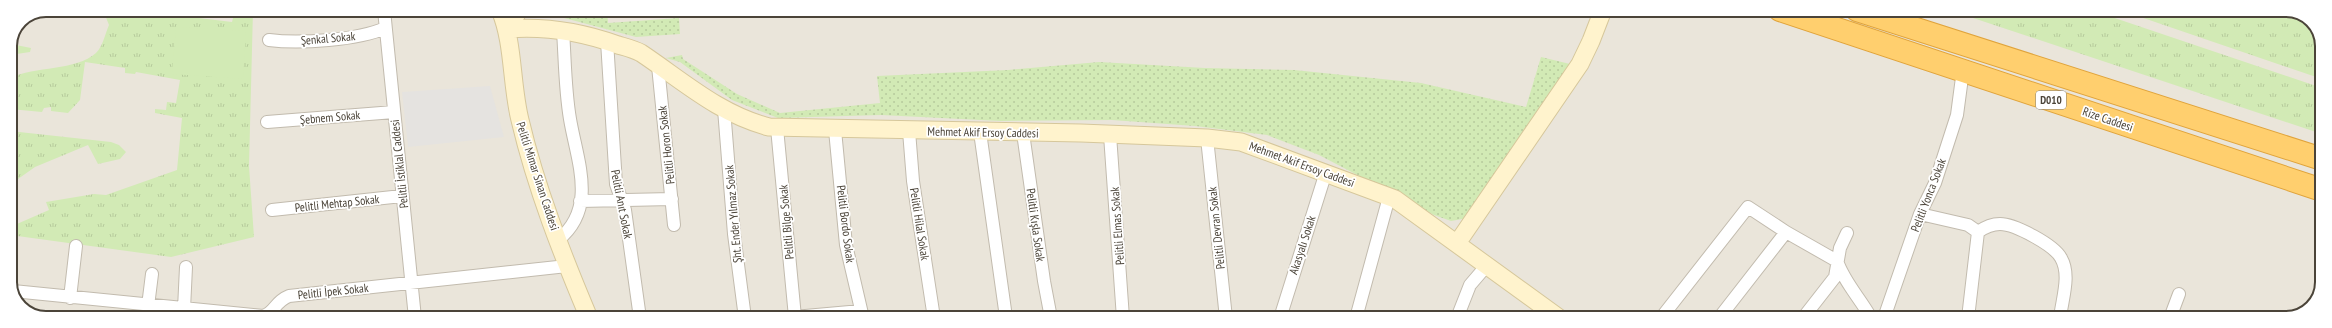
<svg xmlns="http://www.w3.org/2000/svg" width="2332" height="328" font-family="'PT Sans Narrow',sans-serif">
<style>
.residential{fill:#eae5da}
.grass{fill:url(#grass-tufts)}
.garden{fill:url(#garden-dots)}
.pitch{fill:#d2eab5}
.parking{fill:#e5e3e0}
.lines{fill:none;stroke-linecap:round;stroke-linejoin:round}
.street-casing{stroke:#c2bbae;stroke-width:14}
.secondary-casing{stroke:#d6c79b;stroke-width:19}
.highway-casing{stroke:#e0a43c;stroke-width:24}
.street{stroke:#fff;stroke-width:12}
.secondary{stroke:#fff3cd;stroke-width:17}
.highway{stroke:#ffcf6e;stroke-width:22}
.labels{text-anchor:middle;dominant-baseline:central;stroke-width:3.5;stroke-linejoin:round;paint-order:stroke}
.shield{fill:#fff;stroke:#817c74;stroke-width:1}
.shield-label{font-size:11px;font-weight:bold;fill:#4b4439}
.street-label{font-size:12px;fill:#4b4439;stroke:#fff}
.rim{fill:none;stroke:#4b4439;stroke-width:2}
</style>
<defs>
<pattern id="grass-tufts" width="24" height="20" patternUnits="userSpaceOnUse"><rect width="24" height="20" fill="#d2eab5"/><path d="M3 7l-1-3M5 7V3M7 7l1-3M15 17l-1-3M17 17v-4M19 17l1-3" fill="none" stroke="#b6ca9c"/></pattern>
<pattern id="garden-dots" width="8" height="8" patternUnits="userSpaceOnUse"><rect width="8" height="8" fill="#d2eab5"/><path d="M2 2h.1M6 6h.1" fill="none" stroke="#b6ca9c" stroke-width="1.8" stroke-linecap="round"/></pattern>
</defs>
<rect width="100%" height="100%" fill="#f6f3ec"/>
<path class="residential" d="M46 10H2290L2311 21 2322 42V286L2310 309 2286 318H42L21 307 10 286V46L21 21Z"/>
<path class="grass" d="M103 10H133L232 22 235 10H253L249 166 254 237 171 257 10 235V227L49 210 46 202 94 194 106 195 177 170 182 118 155 113V109L166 110 167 102 176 103 180 80 136 72 135 74 125 73V68L85 62 80 100 68 113 51 111V107L44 108 42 112 10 109V78C35 66 76 71 96 53 103 46 105 34 109 25Z
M1949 10H2091L2322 88V134Z
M2120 10H2290L2311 21 2322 42V79Z
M11 44 31 48 30 52 10 55Z
M10 131 111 142 119 145 126 152 120 159 98 164 88 145 35 167 18 179H10Z"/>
<path class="garden" d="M534 10H607L608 23 679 18 680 34 636 37Z
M682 55 683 59 737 94 780 113 880 103 877 76 1008 70 1099 62 1205 68 1294 70 1421 83 1526 107 1541 57 1570 64 1468 218 1451 221 1434 215 1319 155 1267 135 1195 126 1112 120 1001 121 881 115 778 118 732 100 680 62 666 58Z"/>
<path class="pitch" d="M176 27 246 31 243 79 172 74Z"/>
<path class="parking" d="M490 86 504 137 408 147 402 92Z"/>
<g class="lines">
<g class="street-casing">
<path id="street" d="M384 10 415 318
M269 40C299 44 359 40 385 28
M607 41 616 184 625 210 640 318
M658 66 674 225
M724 109 734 234 745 318
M267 122 394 112
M777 128 795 317
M835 130 846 245 863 318
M909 131 913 181 934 318
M980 132 1005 310 1004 318
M1023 133 1044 281 1051 318
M1110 135 1123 318
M1207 138 1226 318
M580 201 672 199
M272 210 402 196
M1920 214 1968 225 1978 232 1968 318
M1978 232C1985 227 1991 224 2000 224 2015 224 2054 245 2061 258 2071 275 2062 299 2060 318
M558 240C598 208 577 161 570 119 565 90 565 60 563 31
M13 291 263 316C275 313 274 302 289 296L567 266
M70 298 76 246
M148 306 152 274
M184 309 186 267
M652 318H710
M783 318 861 311
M1280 318 1326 172
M1356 318 1389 197
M1457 318 1470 285 1488 264
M1661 318 1748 207 1786 232 1837 261C1844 282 1860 298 1871 318
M1719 318 1786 232
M1803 318 1835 277 1840 248 1847 233
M1884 318 1920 214 1935 183 1957 115 1963 70
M2170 318 2179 294"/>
</g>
<g class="secondary-casing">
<path id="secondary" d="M500 10C514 43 511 84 520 120 536 188 562 254 589 318
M508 29C546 26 582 32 618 45 625 47 634 49 641 53 683 81 719 114 769 127L1081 133 1207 138 1241 142 1395 199 1559 318
M508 29 519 10
M1458 242 1580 64 1591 41 1603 10"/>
</g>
<g class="highway-casing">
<path id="highway" d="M1780 10 2322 190
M1857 10 2322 159"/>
</g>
<use href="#street" class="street"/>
<use href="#secondary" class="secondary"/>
<use href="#highway" class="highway"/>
</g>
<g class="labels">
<rect class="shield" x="2036" y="91" width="30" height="18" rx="3"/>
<g class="shield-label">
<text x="2051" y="100">D010</text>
</g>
<g class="street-label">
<text transform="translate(328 38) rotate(-5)">Şenkal Sokak</text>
<text transform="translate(330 117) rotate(-5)">Şebnem Sokak</text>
<text transform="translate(2108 119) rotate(19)">Rize Caddesi</text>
<text transform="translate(983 132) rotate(1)">Mehmet Akif Ersoy Caddesi</text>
<text transform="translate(666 145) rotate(-96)">Pelitli Horon Sokak</text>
<text transform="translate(399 164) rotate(-96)">Pelitli İstiklal Caddesi</text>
<text transform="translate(1302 164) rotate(20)">Mehmet Akif Ersoy Caddesi</text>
<text transform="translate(538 176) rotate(72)">Pelitli Mimar Sinan Caddesi</text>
<text transform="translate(1928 195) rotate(-69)">Pelitli Yonca Sokak</text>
<text transform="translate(337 203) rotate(-6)">Pelitli Mehtap Sokak</text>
<text transform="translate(622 204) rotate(79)">Pelitli Anıt Sokak</text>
<text transform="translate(733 214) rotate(-95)">Şht. Ender Yılmaz Sokak</text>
<text transform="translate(786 222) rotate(-95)">Pelitli Bilge Sokak</text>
<text transform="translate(846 224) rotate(83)">Pelitli Bordo Sokak</text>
<text transform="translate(920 224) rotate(81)">Pelitli Hilal Sokak</text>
<text transform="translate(1036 225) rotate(82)">Pelitli Kışla Sokak</text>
<text transform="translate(1117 226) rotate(-94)">Pelitli Elmas Sokak</text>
<text transform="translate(1216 228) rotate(-96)">Pelitli Devran Sokak</text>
<text transform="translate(1302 245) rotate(-72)">Akasyalı Sokak</text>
<text transform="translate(333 291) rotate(-6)">Pelitli İpek Sokak</text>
</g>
</g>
<path d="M0 0H2332V328H0ZM46 17H2286A29 29 0 0 1 2315 46V282A29 29 0 0 1 2286 311H46A29 29 0 0 1 17 282V46A29 29 0 0 1 46 17Z" fill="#fff" fill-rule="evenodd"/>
<path class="rim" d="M46 17H2286A29 29 0 0 1 2315 46V282A29 29 0 0 1 2286 311H46A29 29 0 0 1 17 282V46A29 29 0 0 1 46 17Z"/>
</svg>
